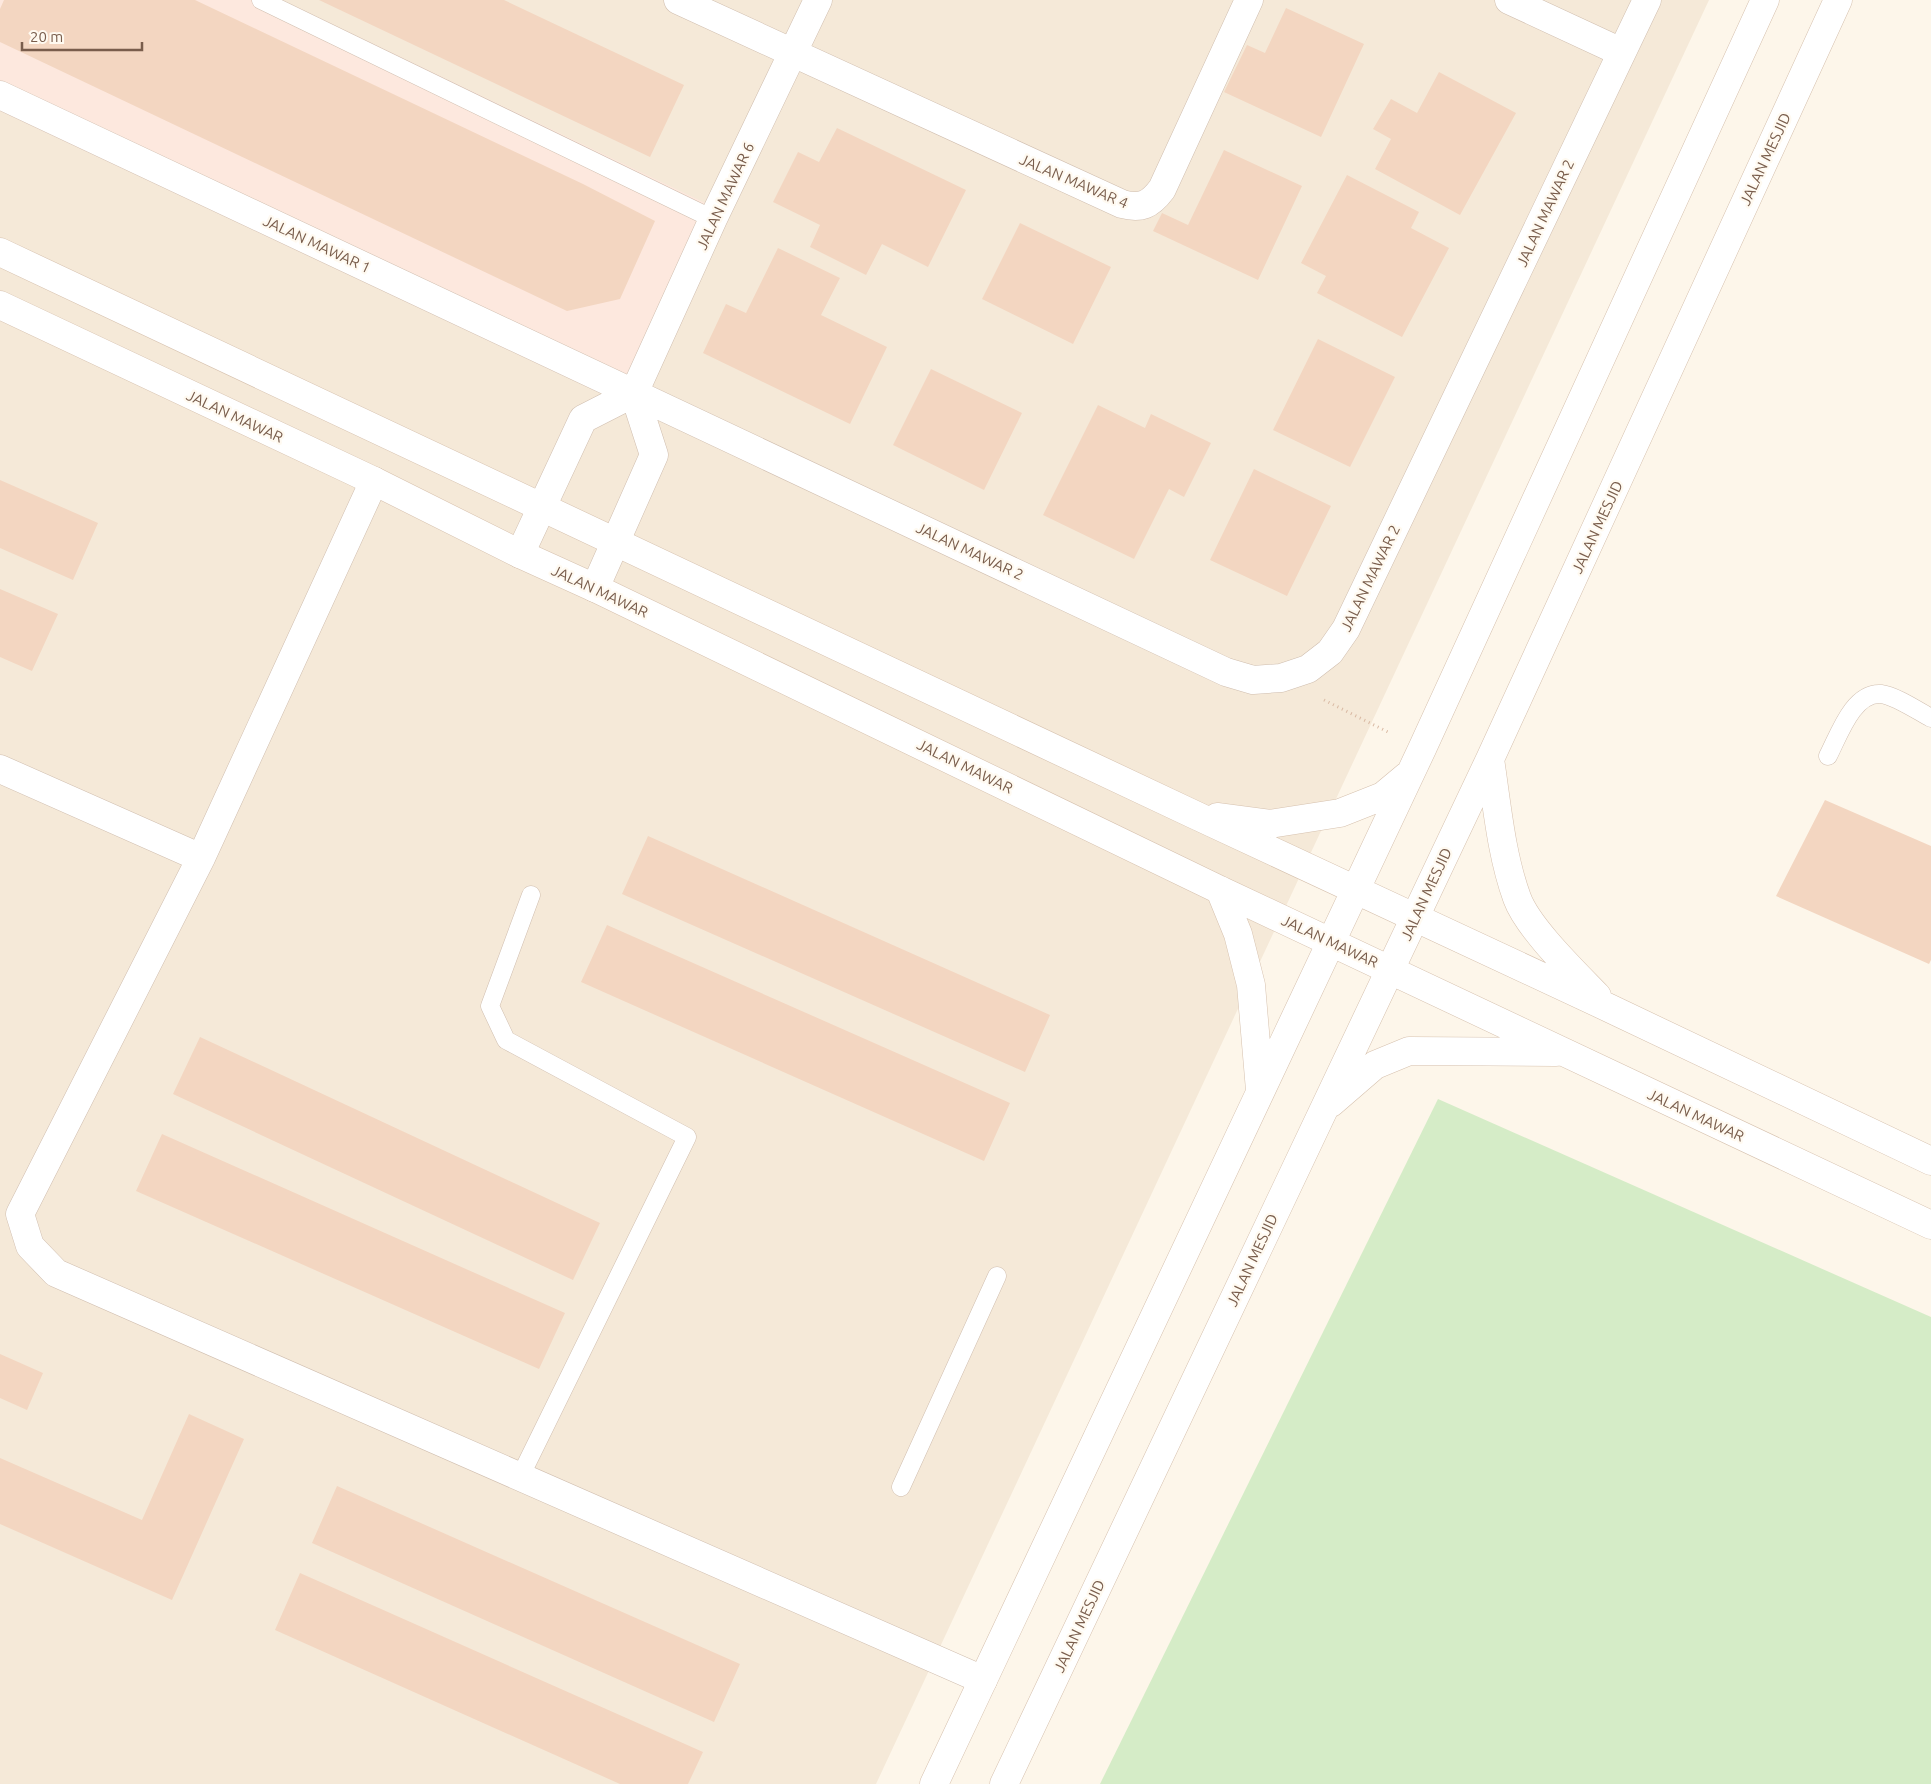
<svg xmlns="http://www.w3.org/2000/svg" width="1931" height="1784" font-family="Ubuntu,sans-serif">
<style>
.residential{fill:#f5e9d8}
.commercial{fill:#fde8de}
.green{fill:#d5ecc7}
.building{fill:#f3d6c1}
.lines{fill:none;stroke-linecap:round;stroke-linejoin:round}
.lane-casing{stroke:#d0beaf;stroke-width:19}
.street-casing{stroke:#d0beaf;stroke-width:29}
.secondary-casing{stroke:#d6c1ae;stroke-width:29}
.path{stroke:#d9b9a3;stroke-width:3;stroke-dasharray:1 4;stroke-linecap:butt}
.lane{stroke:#fff;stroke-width:18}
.street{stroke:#fff;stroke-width:28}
.secondary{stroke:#fff;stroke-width:28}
.labels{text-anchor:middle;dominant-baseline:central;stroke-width:4.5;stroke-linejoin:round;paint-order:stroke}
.street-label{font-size:15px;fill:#795d4c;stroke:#fffaf1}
</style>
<rect width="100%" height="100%" fill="#fdf6ea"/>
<path class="residential" d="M0 0H1709L876 1784H0Z"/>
<path class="commercial" d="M0 0H282L705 203 628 373 600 393 0 111Z"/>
<path class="green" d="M1438 1099 1931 1317V1784H1100Z"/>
<path class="building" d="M4 0H195L583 184 655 221 620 299 567 311 0 42V9Z
M319 0H504L684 85 650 157Z
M1286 8 1364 44 1321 137 1224 92 1247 45 1265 53Z
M1439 72 1516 113 1460 215 1375 169 1391 139 1373 129 1391 99 1417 113Z
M837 128 966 190 928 267 882 244 866 275 810 247 820 225 773 202 798 152 819 162Z
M1224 150 1302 186 1258 280 1153 231 1162 213 1188 225Z
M1347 175 1419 212 1411 228 1449 248 1402 337 1317 293 1326 276 1301 263Z
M1020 223 1111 267 1073 344 982 299Z
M778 248 840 278 821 315 887 347 850 424 703 353 726 304 746 313Z
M1318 339 1395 377 1350 467 1273 430Z
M931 369 1022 413 984 490 893 445Z
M1098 405 1145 428 1151 414 1211 443 1184 497 1169 489 1134 559 1043 515Z
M1254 469 1331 506 1287 596 1210 560Z
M0 480 98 523 73 580 0 548Z
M0 589 58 614 32 671 0 657Z
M1825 800 1931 846V960L1929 964 1776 896Z
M648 836 1050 1015 1025 1072 622 894Z
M607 925 1010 1103 984 1161 581 982Z
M200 1037 600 1223 573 1280 173 1094Z
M162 1134 565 1313 539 1369 136 1191Z
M0 1354 43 1373 27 1410 0 1398Z
M189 1414 244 1439 172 1600 0 1524V1458L142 1520Z
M337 1486 740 1664 714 1722 312 1543Z
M300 1573 703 1752 688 1784H620L275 1630Z"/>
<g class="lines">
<g class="lane-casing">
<path id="lane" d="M261 0 713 219
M1828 756C1839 735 1853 692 1881 694 1896 696 1918 711 1931 718
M520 1477 687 1137 506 1040 490 1006 531 895
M901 1487 997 1276"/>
</g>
<g class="street-casing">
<path id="street" d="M678 0 1122 204C1141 209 1150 205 1162 189L1249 0
M1509 0 1621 52
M0 95 1226 672 1253 680 1281 678 1308 669 1330 652 1346 629 1647 0
M374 481 201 858 20 1214 30 1246 56 1273 983 1680
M520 554 583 419 634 393 713 219 818 0
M595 588 654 455 634 393
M0 769 201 858"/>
</g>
<g class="secondary-casing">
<path id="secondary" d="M0 252 1193 814 1609 1008 1931 1161
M0 305 374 481 520 554 595 588 1220 890 1931 1225
M1490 759C1497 805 1501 854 1517 898 1528 928 1574 972 1597 996
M1217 817 1270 824 1340 813 1383 796 1407 776
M1220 890 1238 934 1251 985 1260 1090
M1331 1103 1375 1065 1409 1051 1556 1052
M934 1784 1422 749 1765 0
M1004 1784 1490 759 1838 0"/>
</g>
<path class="path" d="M1324 700 1390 733"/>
<use href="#lane" class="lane"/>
<use href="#street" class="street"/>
<use href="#secondary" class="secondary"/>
</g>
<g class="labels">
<g class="street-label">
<text transform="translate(1765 159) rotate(-65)">JALAN MESJID</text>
<text transform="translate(1074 181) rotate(23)">JALAN MAWAR 4</text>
<text transform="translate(725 196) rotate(-65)">JALAN MAWAR 6</text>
<text transform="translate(1545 213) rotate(-65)">JALAN MAWAR 2</text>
<text transform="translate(317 244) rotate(25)">JALAN MAWAR 1</text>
<text transform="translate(235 416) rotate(25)">JALAN MAWAR</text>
<text transform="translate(1597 527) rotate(-65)">JALAN MESJID</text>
<text transform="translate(970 551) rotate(25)">JALAN MAWAR 2</text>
<text transform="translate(1370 578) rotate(-64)">JALAN MAWAR 2</text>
<text transform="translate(600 591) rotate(25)">JALAN MAWAR</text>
<text transform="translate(965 766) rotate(26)">JALAN MAWAR</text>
<text transform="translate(1426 894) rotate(-65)">JALAN MESJID</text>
<text transform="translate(1330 941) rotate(25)">JALAN MAWAR</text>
<text transform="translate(1696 1115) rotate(25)">JALAN MAWAR</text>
<text transform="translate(1252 1260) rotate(-65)">JALAN MESJID</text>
<text transform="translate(1079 1626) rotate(-65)">JALAN MESJID</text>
</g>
</g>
<path d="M22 42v8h120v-8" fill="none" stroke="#795d4c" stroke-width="2.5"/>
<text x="30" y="42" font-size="15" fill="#795d4c" stroke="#fffaf1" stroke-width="4" paint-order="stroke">20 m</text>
</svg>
